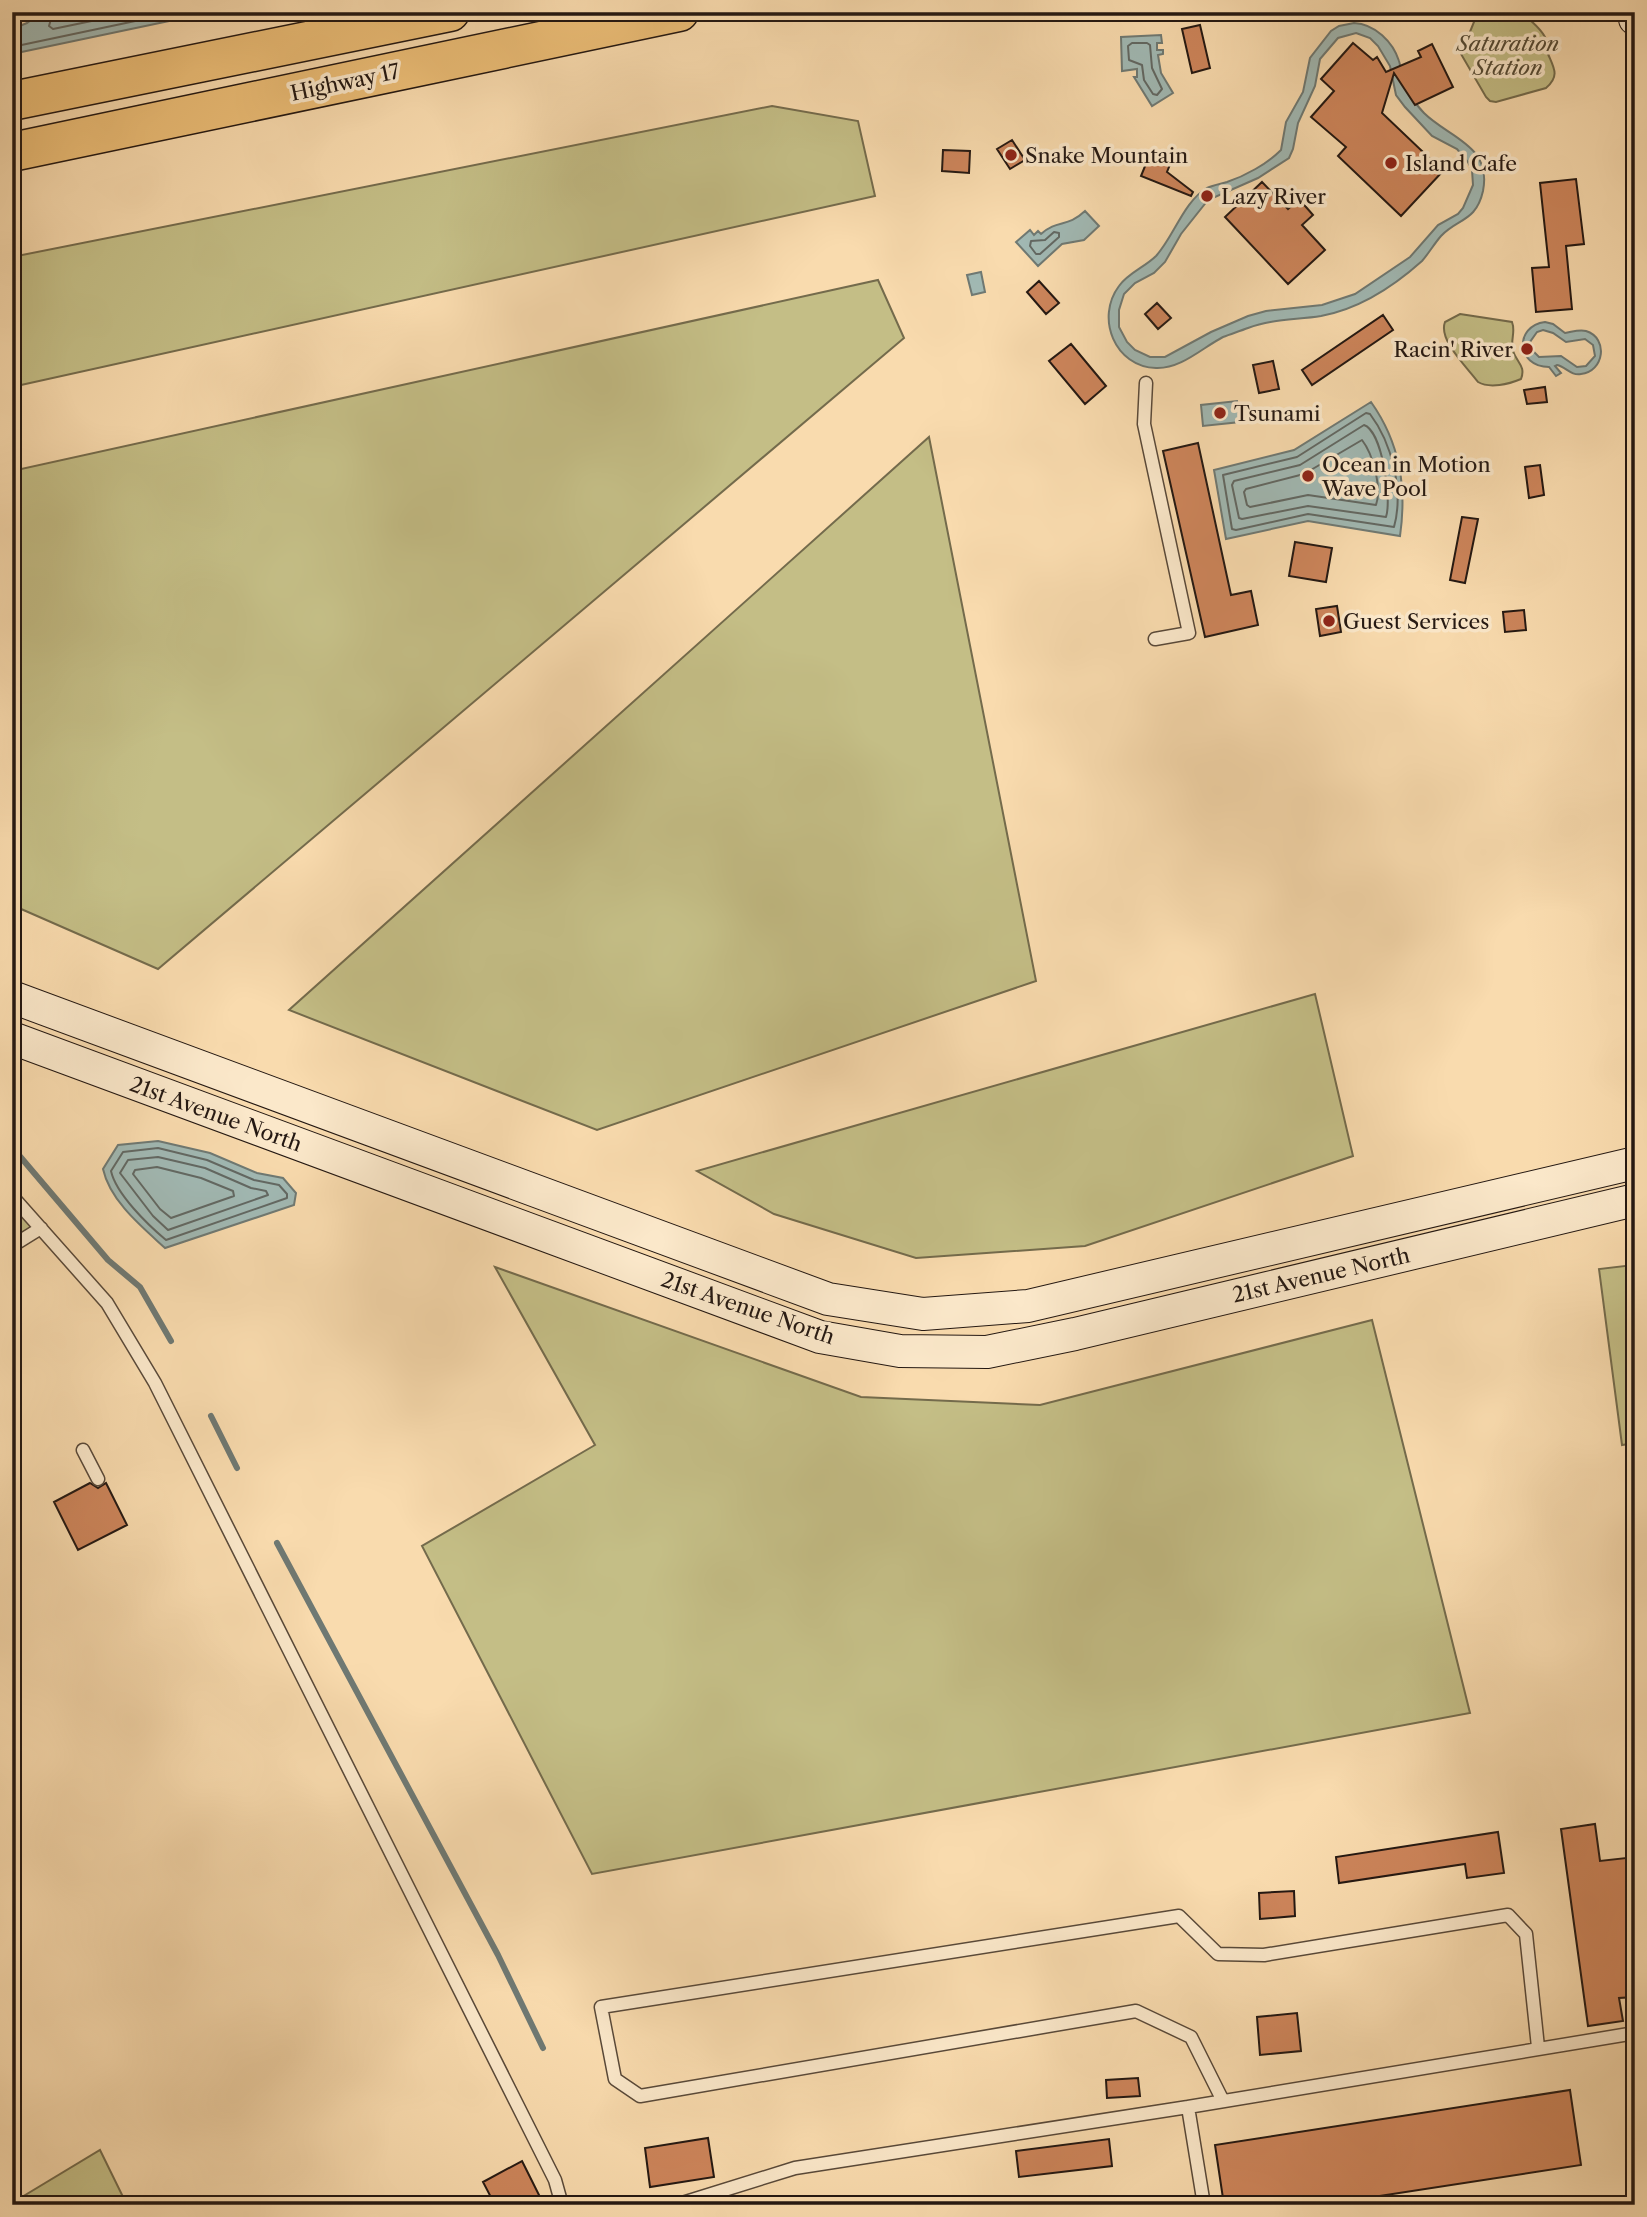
<svg xmlns="http://www.w3.org/2000/svg" width="1647" height="2217" font-family="'Libre Caslon Text',serif">
<style>
.green{fill:#c4be86;stroke:#746b4c;stroke-width:2}
.water{fill:#a1b9b4;stroke:#6f7973;stroke-width:2;fill-rule:evenodd}
.lines{fill:none;stroke-linecap:round;stroke-linejoin:round}
.shore{stroke:#626863;stroke-width:2}
.stream{stroke:#6f7973;stroke-width:6}
.building{fill:#cd855b;stroke:#241812;stroke-width:2}
.lane-casing{stroke:#594939;stroke-width:15}
.secondary-casing{stroke:#241812;stroke-width:34}
.highway-casing{stroke:#241812;stroke-width:41}
.lane{stroke:#fbe8ca;stroke-width:12}
.secondary{stroke:#fbe8ca;stroke-width:32}
.highway{stroke:#ecbe77;stroke-width:38}
.poi-dot{fill:#8f2418;stroke:#fbe8ca;stroke-width:2.5}
.labels{text-anchor:middle;dominant-baseline:central;stroke-width:7;stroke-linejoin:round;paint-order:stroke}
.park-label{font-size:21px;font-style:italic;fill:#544a35;stroke:#fbe8ca}
.street-label{font-size:21px;fill:#241812;stroke:#fbe8ca}
.poi-label{font-size:21px;fill:#241812;stroke:#fbe8ca;text-anchor:start}
</style>
<rect width="100%" height="100%" fill="#f9dbae"/>
<filter id="stains"><feTurbulence type="fractalNoise" baseFrequency=".00286" numOctaves="4"/><feColorMatrix values="0 0 0 0 .2 0 0 0 0 .09 0 0 0 0 .02 0 0 0 .5 -.17"/></filter>
<radialGradient id="worn" r=".72"><stop offset=".6" stop-color="#630" stop-opacity="0"/><stop offset="1" stop-color="#630" stop-opacity=".3"/></radialGradient>
<path class="green" d="M1478 12C1487 12 1509 9 1517 12 1526 15 1540 28 1545 37 1547 43 1546 49 1548 54 1554 68 1560 76 1546 88L1496 102 1490 101 1486 97 1461 54Z
M772 106 858 121 875 196 12 387V257Z
M878 280 904 338 158 969 12 905V471Z
M1460 314 1512 322C1516 332 1510 340 1513 351 1517 363 1526 366 1521 379 1509 384 1490 389 1478 382 1467 367 1438 340 1445 322Z
M929 437 1036 981 597 1130 289 1010Z
M1315 994 1353 1156 1085 1246 916 1258 774 1214 697 1171Z
M12 1196 41 1228 12 1246Z
M1633 1265 1635 1443 1622 1445 1599 1269Z
M495 1267 861 1397 1040 1405 1372 1320 1470 1713 592 1874 422 1546 595 1445Z
M100 2150 127 2205H12V2203Z"/>
<path class="water" d="M41 12H212L12 54V29L27 23Z
M1354 23C1375 24 1393 42 1399 61 1401 66 1400 72 1402 77 1406 89 1415 104 1424 113 1449 138 1492 145 1483 191 1476 222 1458 218 1441 236 1434 244 1429 253 1422 261 1393 287 1359 309 1321 316 1296 320 1271 319 1248 328 1240 331 1231 334 1223 337 1202 348 1181 369 1156 368 1115 367 1095 318 1119 286 1128 273 1145 267 1156 256 1173 238 1184 201 1207 188 1213 185 1220 184 1227 182 1245 176 1267 164 1281 150L1286 122 1303 92 1310 58 1331 31 1339 26ZM1356 33 1370 38 1378 46 1390 66 1396 95 1405 107 1432 136 1457 149 1468 162 1472 170 1473 185 1463 208 1458 214 1438 225 1410 257 1355 294 1322 305 1266 311 1248 316 1211 332 1165 357H1150L1135 350 1127 342 1119 327V310L1124 294 1135 283 1154 273 1165 262 1181 234 1208 200 1258 178 1289 158 1293 149 1298 123 1315 86 1320 59 1338 38Z
M1161 35 1162 43H1157V50H1163V54L1158 55 1161 73 1173 93 1152 106 1134 77H1137V69L1122 71 1121 37Z
M1085 211 1099 226 1084 240 1062 244 1038 266 1016 242 1030 230 1034 235 1038 231 1041 234C1058 219 1067 228 1085 211Z
M981 272 985 292 972 295 967 275Z
M1545 322 1553 324 1565 333C1572 332 1579 329 1586 331 1609 338 1604 372 1581 374 1571 376 1566 367 1557 365L1555 366 1561 373 1556 376 1549 367C1516 367 1514 326 1545 322ZM1543 330 1553 333 1566 342 1585 339 1593 345 1595 356 1586 366 1577 367 1561 356 1539 357 1533 351 1530 342 1537 332Z
M1237 401 1240 422 1203 426 1201 405Z
M1371 402C1400 443 1407 487 1400 536L1308 521 1226 539 1214 470 1294 450Z
M158 1141 210 1153 257 1173 283 1178 296 1193 294 1205 165 1248C142 1227 110 1201 103 1169L118 1145Z"/>
<g class="lines">
<path class="shore" d="M53 12 49 26 53 29 135 12
M1132 43H1147L1150 45 1152 68 1162 89 1157 95 1153 94 1144 80 1142 65 1129 60 1128 46Z
M12 47 178 12
M1054 232 1059 233V237L1040 254H1036L1030 246 1031 241 1045 240Z
M1366 413 1370 414C1392 443 1404 491 1394 527L1308 514 1236 530 1232 529 1223 475 1297 457Z
M1364 425C1382 431 1392 499 1386 517L1308 506 1242 519 1239 518 1232 485 1234 481 1300 465Z
M1362 440C1373 454 1382 488 1376 505L1308 495 1250 507 1247 505 1244 492 1246 489 1304 474Z
M158 1148 207 1160 254 1180 279 1185 287 1194V1198L166 1240C148 1225 116 1194 111 1171L123 1152Z
M158 1157 205 1168 251 1188 266 1191 268 1195 168 1230 153 1216 120 1173 128 1160Z
M157 1167 201 1178 233 1191 234 1196 171 1218 160 1209 133 1174 135 1170Z"/>
<path class="stream" d="M12 1147 108 1260 140 1287 171 1341
M211 1416 237 1468
M277 1543 498 1955 543 2048"/>
</g>
<path class="building" d="M1200 25 1210 68 1192 73 1182 29Z
M1353 43 1373 60 1377 57 1386 72 1421 57 1418 51 1432 44 1453 87 1415 105 1394 73 1382 113 1443 171 1401 216 1338 156 1346 147 1311 117 1334 91 1321 79Z
M1012 140 1025 160 1010 169 997 149Z
M1152 149 1173 157 1167 172 1193 192 1191 196 1141 176Z
M943 150 970 151 969 173 942 171Z
M1576 179 1584 244 1566 246 1572 309 1536 312 1532 268 1549 267 1540 183Z
M1262 182 1288 209 1299 199 1313 215 1302 225 1325 250 1288 284 1225 217Z
M1039 281 1059 303 1046 314 1027 292Z
M1157 303 1171 318 1158 329 1145 314Z
M1383 315 1393 330 1312 385 1302 370Z
M1071 344 1106 386 1085 404 1049 361Z
M1273 361 1279 389 1259 393 1253 365Z
M1545 387 1547 402 1527 404 1524 390Z
M1198 443 1231 595 1251 591 1258 625 1205 637 1163 451Z
M1540 465 1544 495 1529 498 1525 467Z
M1462 517 1478 519 1465 583 1450 580Z
M1295 542 1332 548 1326 582 1289 576Z
M1337 606 1341 632 1320 636 1316 609Z
M1524 610 1526 630 1505 632 1503 612Z
M90 1483 98 1488 106 1483 127 1525 78 1550 54 1502Z
M1595 1824 1600 1861 1635 1857V1997L1619 1998 1623 2021 1588 2026 1561 1829Z
M1498 1832 1504 1873 1467 1878 1465 1864 1339 1883 1336 1857Z
M1294 1891 1295 1916 1260 1919 1259 1893Z
M1297 2013 1301 2051 1260 2055 1257 2017Z
M1138 2078 1140 2096 1107 2098 1106 2080Z
M1570 2090 1581 2165 1321 2205H1224L1215 2145Z
M708 2138 714 2177 650 2187 645 2148Z
M1109 2139 1112 2166 1019 2177 1016 2151Z
M522 2161 544 2205H495L483 2182Z"/>
<g class="lines">
<g class="lane-casing">
<path id="lane" d="M1146 383 1144 424 1189 633 1155 639
M12 1196 107 1303 155 1383 555 2180 562 2205
M12 1246 41 1228
M83 1450 98 1479
M1223 2101 1191 2037 1136 2011 640 2096 615 2079 601 2007 1179 1916 1218 1954 1264 1955 1508 1915 1526 1934 1538 2047
M1188 2107 1204 2205
M431 2205H433
M676 2205 795 2168 1188 2107 1635 2033"/>
</g>
<g class="secondary-casing">
<path id="secondary" d="M1634 12 1635 19
M12 997 828 1299 923 1314 1028 1306 1635 1163
M12 1038 820 1337 900 1351 987 1352 1075 1334 1635 1200"/>
</g>
<g class="highway-casing">
<path id="highway" d="M12 101 450 12
M12 152 679 12"/>
</g>
<use href="#lane" class="lane"/>
<use href="#secondary" class="secondary"/>
<use href="#highway" class="highway"/>
</g>
<g class="poi-dot">
<circle cx="1011" cy="155" r="7"/>
<circle cx="1391" cy="163" r="7"/>
<circle cx="1207" cy="196" r="7"/>
<circle cx="1527" cy="349" r="7"/>
<circle cx="1220" cy="413" r="7"/>
<circle cx="1308" cy="476" r="7"/>
<circle cx="1329" cy="621" r="7"/>
</g>
<g class="labels">
<g class="park-label">
<text x="1508" y="43">Saturation<tspan x="1508" dy="24">Station</tspan></text>
</g>
<g class="street-label">
<text transform="translate(345 82) rotate(-12)">Highway 17</text>
<text transform="translate(216 1114) rotate(20)">21st Avenue North</text>
<text transform="translate(1321 1275) rotate(-13)">21st Avenue North</text>
<text transform="translate(748 1308) rotate(19)">21st Avenue North</text>
</g>
<g class="poi-label">
<text x="1025" y="155">Snake Mountain</text>
<text x="1405" y="163">Island Cafe</text>
<text x="1221" y="196">Lazy River</text>
<text x="1513" y="349" text-anchor="end">Racin' River</text>
<text x="1234" y="413">Tsunami</text>
<text x="1322" y="464">Ocean in Motion<tspan x="1322" dy="24">Wave Pool</tspan></text>
<text x="1343" y="621">Guest Services</text>
</g>
</g>
<rect width="1647" height="2217" fill="none" stroke="#f9dbae" stroke-width="42"/>
<rect x="14" y="14" width="1619" height="2189" fill="none" stroke="#241812" stroke-width="3.5"/>
<rect x="21" y="21" width="1605" height="2175" fill="none" stroke="#241812" stroke-width="2"/>
<rect width="100%" height="100%" filter="url(#stains)"/>
<rect width="100%" height="100%" fill="url(#worn)"/>
</svg>
